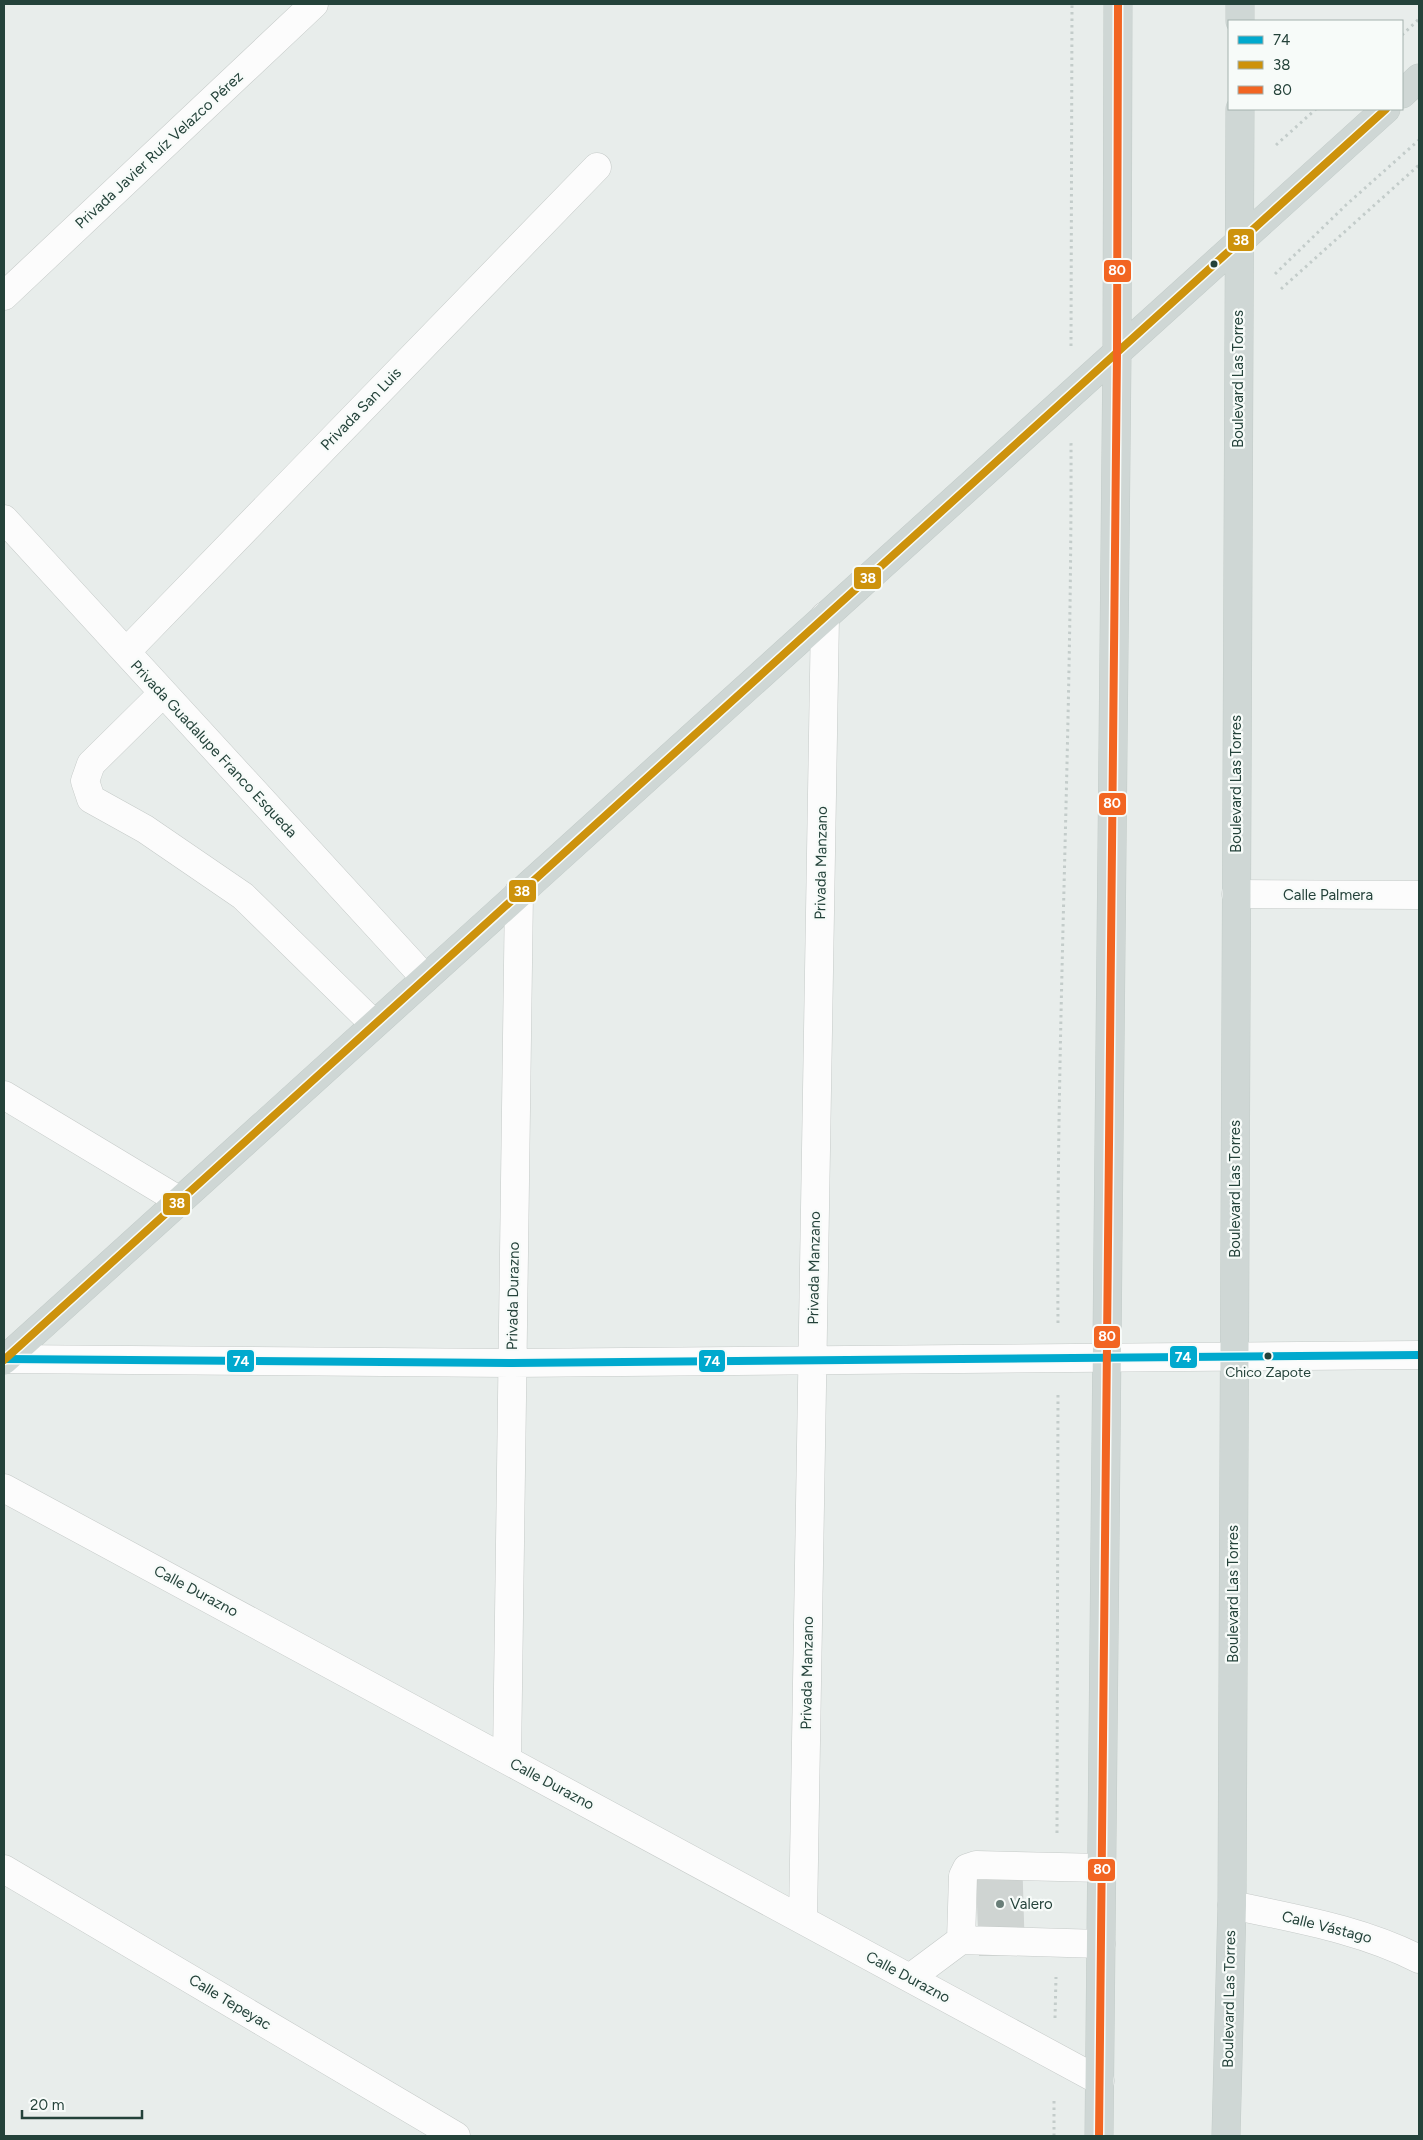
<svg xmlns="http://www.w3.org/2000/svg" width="1423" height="2140" font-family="Figtree,sans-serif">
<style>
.building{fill:#cfd4d2}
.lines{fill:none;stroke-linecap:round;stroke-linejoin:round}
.minor-casing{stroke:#c5cac8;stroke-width:29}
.major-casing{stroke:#c3ccc9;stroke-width:29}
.path{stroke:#c3ccca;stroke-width:3;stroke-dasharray:2.5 4;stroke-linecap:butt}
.minor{stroke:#fcfcfc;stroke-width:28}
.major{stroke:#cfd7d5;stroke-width:28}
.bus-1-casing{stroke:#f7fbf9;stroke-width:11}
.bus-2-casing{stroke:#f7fbf9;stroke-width:11}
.bus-3-casing{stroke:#f7fbf9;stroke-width:11}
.bus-1{stroke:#00a9ce;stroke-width:8}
.bus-2{stroke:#cd920c;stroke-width:8}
.bus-3{stroke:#f26522;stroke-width:8}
.bus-dot{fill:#24423a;stroke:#f7fbf9;stroke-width:2}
.poi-dot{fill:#697e78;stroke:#f7fbf9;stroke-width:2}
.labels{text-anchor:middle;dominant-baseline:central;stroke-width:4.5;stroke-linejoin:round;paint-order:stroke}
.bus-label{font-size:14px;fill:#24423a;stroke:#f7fbf9}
.street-label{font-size:15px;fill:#24423a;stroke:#f7fbf9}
.poi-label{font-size:15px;fill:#24423a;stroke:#f7fbf9;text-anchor:start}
.line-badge{stroke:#f7fbf9;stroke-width:2}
.badge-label{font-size:14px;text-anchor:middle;font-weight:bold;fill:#fff}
</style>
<rect width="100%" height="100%" fill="#e8edeb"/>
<path class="building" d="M1022 1853 1025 1955 979 1956 975 1854Z"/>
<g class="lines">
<g class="minor-casing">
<path id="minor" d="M4 296 314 4
M4 519 425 978
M126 652 597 167
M163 693 91 764 85 781 91 799 145 829 243 896 374 1024
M1236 894 1419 895
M4 1095 180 1201
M5 1359 512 1363 1419 1355
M4 1488 1100 2081
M507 1760 519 892
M4 1869 456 2136
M1232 1905C1296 1919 1360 1929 1419 1959
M803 1920 825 616
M1101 1944 961 1940 963 1876 967 1868 976 1865 1102 1868
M910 1978 961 1940"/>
</g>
<g class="major-casing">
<path id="major" d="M1240 21V4
M1402 94 1419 78
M4 1360 1386 109
M1099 2136 1117 352 1118 4
M1226 2136 1232 1905 1240 109"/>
</g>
<path class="path" d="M1402 35 1419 19
M1276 145 1316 109
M1275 274 1346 205 1419 140
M1281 289 1419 165
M1071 346 1072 4
M1058 1323C1056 1029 1072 736 1071 442
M1057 1833 1058 1392
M1055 2018 1056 1977
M1054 2136V2097"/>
<use href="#minor" class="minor"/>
<use href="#major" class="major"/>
<g class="bus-1-casing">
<path id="bus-1" d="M5 1359 512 1363 1419 1355"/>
</g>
<g class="bus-2-casing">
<path id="bus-2" d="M4 1360 1386 109"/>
</g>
<g class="bus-3-casing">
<path id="bus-3" d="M1099 2136 1117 352 1118 4"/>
</g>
<use href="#bus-1" class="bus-1"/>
<use href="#bus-2" class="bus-2"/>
<use href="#bus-3" class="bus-3"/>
</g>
<g class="bus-dot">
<circle cx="1214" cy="264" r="4.5"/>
<circle cx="1268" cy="1356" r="4.5"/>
</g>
<circle class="poi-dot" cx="1000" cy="1904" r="5"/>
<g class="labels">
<g class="bus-label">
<text x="1268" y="1372">Chico Zapote</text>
</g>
<g class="street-label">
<text transform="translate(159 150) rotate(-43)">Privada Javier Ruíz Velazco Pérez</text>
<text transform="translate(1238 379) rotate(-90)">Boulevard Las Torres</text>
<text transform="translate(361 409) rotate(-46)">Privada San Luis</text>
<text transform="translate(214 749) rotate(47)">Privada Guadalupe Franco Esqueda</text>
<text transform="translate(1236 784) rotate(-90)">Boulevard Las Torres</text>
<text transform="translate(821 863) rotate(-89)">Privada Manzano</text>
<text x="1328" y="895">Calle Palmera</text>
<text transform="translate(1235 1189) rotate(-90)">Boulevard Las Torres</text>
<text transform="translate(814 1268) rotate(-89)">Privada Manzano</text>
<text transform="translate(513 1296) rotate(-89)">Privada Durazno</text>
<text transform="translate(196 1591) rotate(28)">Calle Durazno</text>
<text transform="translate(1233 1594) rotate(-90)">Boulevard Las Torres</text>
<text transform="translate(807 1673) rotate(-89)">Privada Manzano</text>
<text transform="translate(552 1784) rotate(28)">Calle Durazno</text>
<text transform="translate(1327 1927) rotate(14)">Calle Vástago</text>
<text transform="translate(908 1977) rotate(28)">Calle Durazno</text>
<text transform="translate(1229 1999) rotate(-89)">Boulevard Las Torres</text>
<text transform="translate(230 2002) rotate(31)">Calle Tepeyac</text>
</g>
<g class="poi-label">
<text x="1010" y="1904">Valero</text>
</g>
</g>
<g class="line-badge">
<rect x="1227" y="228" width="28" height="24" rx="5" fill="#cd920c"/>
<rect x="1103" y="259" width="29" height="24" rx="5" fill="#f26522"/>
<rect x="853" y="566" width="29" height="24" rx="5" fill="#cd920c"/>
<rect x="1098" y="792" width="29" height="24" rx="5" fill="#f26522"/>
<rect x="508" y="879" width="29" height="24" rx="5" fill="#cd920c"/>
<rect x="162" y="1192" width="29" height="24" rx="5" fill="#cd920c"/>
<rect x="1093" y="1325" width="28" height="24" rx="5" fill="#f26522"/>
<rect x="1169" y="1345" width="29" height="24" rx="5" fill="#00a9ce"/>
<rect x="226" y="1349" width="29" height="24" rx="5" fill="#00a9ce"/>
<rect x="698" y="1349" width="28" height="24" rx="5" fill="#00a9ce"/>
<rect x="1087" y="1858" width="29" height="24" rx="5" fill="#f26522"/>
</g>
<g class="badge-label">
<text x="1241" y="245">38</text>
<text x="1117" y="275">80</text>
<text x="868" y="583">38</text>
<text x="1112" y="808">80</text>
<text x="522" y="896">38</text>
<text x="177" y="1208">38</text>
<text x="1107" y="1341">80</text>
<text x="1183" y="1362">74</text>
<text x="241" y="1366">74</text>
<text x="712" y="1366">74</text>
<text x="1102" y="1874">80</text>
</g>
<rect width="1423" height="2140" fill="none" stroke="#24423a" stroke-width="10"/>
<rect x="1228" y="20" width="175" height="90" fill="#f7fbf9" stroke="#a3b1ad"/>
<rect x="1238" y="36" width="25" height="8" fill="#00a9ce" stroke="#a3b1ad"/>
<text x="1273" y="45" font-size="15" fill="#24423a">74</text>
<rect x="1238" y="61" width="25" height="8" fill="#cd920c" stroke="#a3b1ad"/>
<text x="1273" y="70" font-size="15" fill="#24423a">38</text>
<rect x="1238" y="86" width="25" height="8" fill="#f26522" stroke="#a3b1ad"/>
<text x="1273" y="95" font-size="15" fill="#24423a">80</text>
<path d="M22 2110v8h120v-8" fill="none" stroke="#24423a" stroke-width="2.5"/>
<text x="30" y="2110" font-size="15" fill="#24423a" stroke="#f7fbf9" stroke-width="4" paint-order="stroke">20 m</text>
</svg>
